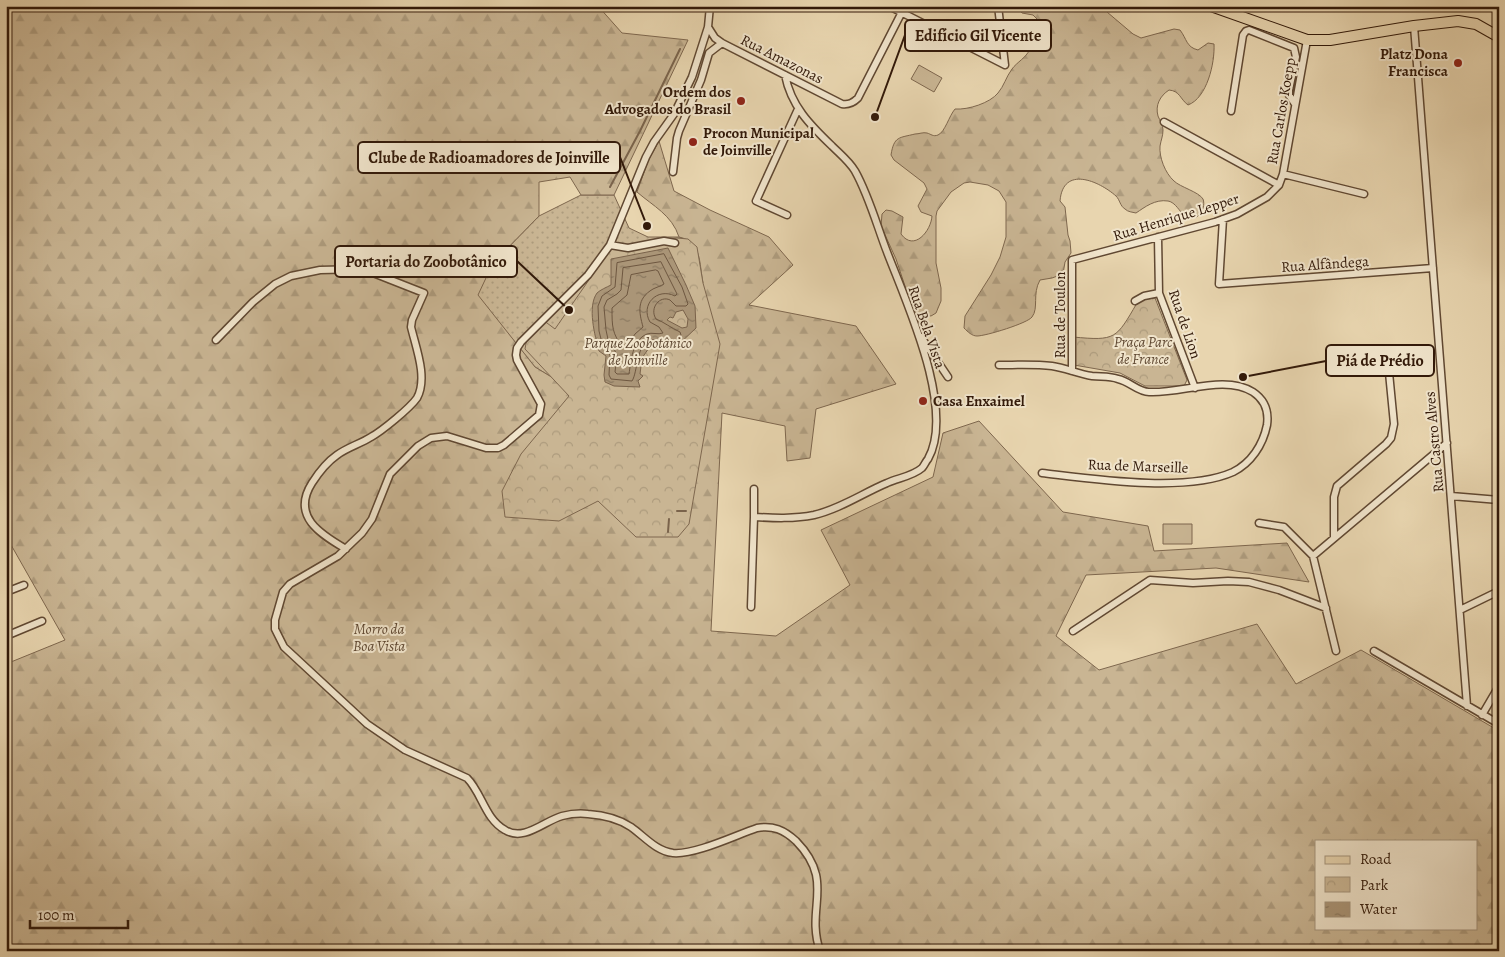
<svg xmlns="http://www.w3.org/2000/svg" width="1505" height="957" font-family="Alegreya,serif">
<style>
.grass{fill:url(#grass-dots);stroke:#7e674e}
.forest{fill:url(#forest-firs);stroke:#7e674e;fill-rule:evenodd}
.park{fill:url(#park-crowns);stroke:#7e674e}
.garden{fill:#c9b593;stroke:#7e674e}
.water{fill:url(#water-ripples);stroke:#7a634b;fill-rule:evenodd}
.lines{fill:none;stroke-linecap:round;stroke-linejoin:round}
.shore{stroke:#6e5740;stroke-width:1}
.stream{stroke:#7a634b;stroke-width:2}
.minor-casing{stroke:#604832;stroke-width:9}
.primary-casing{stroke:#321909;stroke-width:12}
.minor{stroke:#f0e4cb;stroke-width:6}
.primary{stroke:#e8d5af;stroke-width:10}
.poi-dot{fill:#8f2418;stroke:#f0e4cb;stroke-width:2}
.labels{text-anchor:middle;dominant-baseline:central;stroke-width:4;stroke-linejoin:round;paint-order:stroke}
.poi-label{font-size:15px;font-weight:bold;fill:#321909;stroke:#f0e4cb;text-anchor:end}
.street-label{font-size:15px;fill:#321909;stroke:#f0e4cb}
.park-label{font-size:15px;font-style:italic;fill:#5f4832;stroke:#f0e4cb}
.leader{fill:none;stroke:#321909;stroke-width:2}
.callout-dot{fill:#321909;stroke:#f0e4cb;stroke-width:2}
.callout{fill:#f0e4cb;stroke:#321909;stroke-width:2}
.callout-label{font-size:16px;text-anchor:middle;font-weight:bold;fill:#321909}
</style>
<defs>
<pattern id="grass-dots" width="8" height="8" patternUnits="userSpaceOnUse" patternTransform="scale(1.25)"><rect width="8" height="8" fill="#c9b593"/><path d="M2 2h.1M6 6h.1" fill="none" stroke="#ad9b7d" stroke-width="1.8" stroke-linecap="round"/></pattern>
<pattern id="forest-firs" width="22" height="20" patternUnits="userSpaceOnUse" patternTransform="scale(1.25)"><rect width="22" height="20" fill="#c9b593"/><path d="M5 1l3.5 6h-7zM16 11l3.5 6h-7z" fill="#ad9b7d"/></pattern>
<pattern id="park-crowns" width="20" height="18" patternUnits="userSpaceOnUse" patternTransform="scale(1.25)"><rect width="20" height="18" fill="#c9b593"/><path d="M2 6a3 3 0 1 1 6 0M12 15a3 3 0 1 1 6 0" fill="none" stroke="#ad9b7d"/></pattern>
<pattern id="water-ripples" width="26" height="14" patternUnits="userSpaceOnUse" patternTransform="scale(1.25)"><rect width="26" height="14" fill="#aa9577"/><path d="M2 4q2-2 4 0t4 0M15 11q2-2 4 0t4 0" fill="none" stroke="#8b7960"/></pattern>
</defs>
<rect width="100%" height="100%" fill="#e8d5af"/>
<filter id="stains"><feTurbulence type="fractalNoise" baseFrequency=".004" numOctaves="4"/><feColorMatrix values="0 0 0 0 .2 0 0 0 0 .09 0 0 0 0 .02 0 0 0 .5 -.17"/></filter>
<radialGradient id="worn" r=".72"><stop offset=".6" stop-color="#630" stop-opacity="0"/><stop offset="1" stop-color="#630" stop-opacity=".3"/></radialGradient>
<path class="grass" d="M581 195H614L629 228 648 237H679L688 239 697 247 703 283 576 392 535 367 477 295 493 263 539 216Z"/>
<path class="forest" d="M6 6H598L622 33 688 40 614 195H581L570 177 539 182V216L493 263 478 295 535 367 576 392 703 283C699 263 702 242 679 237 672 215 653 206 637 192L648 161 659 141 674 191 710 210 769 237 793 265 749 305 856 326 896 384 816 409 810 458 787 461 785 426 722 413 711 631 776 636 850 585 821 530 933 477 943 433 979 421 1063 512 1148 526 1154 551 1287 543 1309 582 1216 568 1086 575 1056 636 1099 670 1257 624 1296 684 1361 650 1499 731V951H6V664L65 640 6 536ZM1316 841H1476V928H1316Z
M1020 6H1104L1107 12 1133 34 1141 38 1174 29 1180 30C1187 39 1186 47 1198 50L1208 43 1214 44C1215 63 1207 98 1188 105 1180 99 1180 91 1169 90 1160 96 1155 105 1158 116 1160 121 1163 125 1163 130 1163 136 1161 140 1160 146 1159 157 1165 173 1174 181 1180 187 1199 192 1203 199 1205 204 1203 212 1198 216 1183 226 1180 203 1168 201 1155 199 1145 207 1136 213 1132 212 1128 212 1125 209 1120 206 1120 200 1116 196 1099 181 1063 165 1060 201L1065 207 1068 235 1070 241 1071 253 1065 262 1063 274 1052 278 1040 280C1032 294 1039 308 1032 317 1028 323 986 336 977 336 972 336 968 332 964 328L965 316 991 275 1000 257 1006 237V202L999 191 988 185 970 182 964 183 951 192 937 211 936 216V263L941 288V301L936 313 931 316 918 314 913 310 896 259 881 226 882 214 886 210 892 211 903 217 901 234C914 252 931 231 932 216L921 212 918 206 927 189 924 183 894 160 891 155C894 136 899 138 915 134 919 134 923 132 927 133 931 134 933 137 938 135 945 132 949 116 955 109 968 110 990 103 998 93 1004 86 1006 77 1012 69 1017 62 1026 58 1030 49 1034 39 1034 29 1037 19L1033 15 1022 13 1018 9Z"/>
<path class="park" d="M677 238 688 239 697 247 703 283 720 344 689 524 678 537H636L598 501 559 521 505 517 502 491 521 454 569 396 525 349 527 338 543 320 555 329 611 248 636 245 655 239Z
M1155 298 1187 380 1184 386H1145L1120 373 1074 365 1073 337C1116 341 1116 339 1137 303L1140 300Z"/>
<path class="garden" d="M919 65 942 78 934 92 911 79Z
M1163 524H1192V544H1163Z"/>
<path class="water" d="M668 248 686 285 695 306 696 328 676 347 651 345 642 358 640 374 643 376 638 381 640 387 614 386 605 382 604 375 606 356 599 351C595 336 587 307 597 293 600 290 607 287 611 285V259ZM683 310 688 319 687 327 682 328 667 320 670 317 673 318 676 312Z"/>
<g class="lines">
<path class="shore" d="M664 254 682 287 688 304 686 306H676C674 304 672 302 670 300 660 295 649 308 656 319 664 322 671 328 680 332L681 335 674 342C667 342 658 338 651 340 636 343 638 372 632 381L611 379 609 375 610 355 603 347 599 331 598 306 602 296 615 287 617 263Z
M661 262 677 294 675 296C657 287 640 305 650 322L659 327 663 333C658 335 652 332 647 334 632 340 631 362 629 374H617L615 372 617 355 614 349 609 344 606 330 604 307 607 300 617 294 621 290 623 268Z
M656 270 658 271 664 284C661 286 657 287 653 289 636 299 639 312 643 327L635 334 626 348H623C612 333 612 327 612 308L627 295 631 275Z"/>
<path class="stream" d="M610 187 640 131 680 49
M677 511H686
M668 532 669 519"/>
<g class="minor-casing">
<path id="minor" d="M710 6 708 27 692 77 674 114 654 142 646 157 610 245 588 275 521 342 517 348 516 355 517 360 541 404 539 415 504 445 498 448H486L447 436 431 438 418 446 390 474 372 519 362 533 338 556 290 584 283 592 275 620V629L284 647 367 724 405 750 467 778C482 793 485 819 505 830 524 842 544 821 562 816 570 814 579 813 588 814 603 815 619 819 631 827 645 837 656 851 673 853 695 855 736 835 757 828 773 825 784 830 796 841 836 882 805 907 820 951
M889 6 1005 65
M998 6 1005 65
M1414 26 1467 706
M708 27 715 38 722 43 842 104C849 105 853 103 858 98L905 6
M1231 111 1243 35 1246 31 1249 30 1294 48 1296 57 1289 90V95L1295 104
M1164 122 1279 185
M673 172 677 138 679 131 701 80 709 53 722 43
M1283 174 1364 194
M787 215 756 201 798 109
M1223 219 1219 284 1433 268
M1158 237 1159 293 1195 388
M610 245 628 248 664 241 675 243
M1135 301 1144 296 1159 293
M921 337 948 377
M216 340 253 302 275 284 291 276 320 270 363 269 424 293 412 320 411 327C416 348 428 378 417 398 410 408 382 431 371 437 360 444 348 447 337 455 327 462 319 472 312 483 291 516 320 534 346 549
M999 365C1016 365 1035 364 1052 366 1066 368 1078 374 1092 376 1101 377 1110 376 1118 379 1129 381 1138 392 1149 392 1181 394 1225 374 1253 392 1265 400 1269 411 1267 425 1263 445 1251 463 1233 472 1186 493 1093 479 1042 473
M1072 371V260L1215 222 1237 214 1267 197 1279 185 1283 174 1307 40
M1451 496 1499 500
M754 517C774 518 794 519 814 515 840 509 863 493 887 483 898 478 913 476 922 468 924 466 926 461 928 459 956 409 906 302 887 252 877 226 869 196 855 171 849 161 840 154 832 146 810 125 791 106 785 75
M1259 523 1284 527 1313 556 1336 651
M1334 538V497L1337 486 1386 444 1391 438 1394 424 1387 352
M1313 556 1447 443
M6 592 24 585
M751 607 754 517V489
M1460 610 1499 591
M1073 631 1150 580 1193 583 1228 581 1249 582 1279 590 1326 608
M6 636 42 621
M1374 651 1499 724
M1482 715 1499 686"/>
</g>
<g class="primary-casing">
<path id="primary" d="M1211 6 1307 40H1330L1414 26 1458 21 1476 24 1499 37"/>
</g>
<use href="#minor" class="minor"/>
<use href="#primary" class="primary"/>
</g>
<g class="poi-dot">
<circle cx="1458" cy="63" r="5"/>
<circle cx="741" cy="101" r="5"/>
<circle cx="693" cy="142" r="5"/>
<circle cx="923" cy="401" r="5"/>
</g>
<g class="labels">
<g class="poi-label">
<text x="1448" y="54">Platz Dona<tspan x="1448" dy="17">Francisca</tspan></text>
<text x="731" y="92">Ordem dos<tspan x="731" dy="17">Advogados do Brasil</tspan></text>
<text x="703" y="133" text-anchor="start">Procon Municipal<tspan x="703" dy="17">de Joinville</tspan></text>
<text x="933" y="401" text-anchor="start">Casa Enxaimel</text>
</g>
<g class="street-label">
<text transform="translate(782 59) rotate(27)">Rua Amazonas</text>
<text transform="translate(1281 111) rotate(-80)">Rua Carlos Koepp</text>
<text transform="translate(1176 217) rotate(-17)">Rua Henrique Lepper</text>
<text transform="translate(1325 264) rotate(-4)">Rua Alfândega</text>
<text transform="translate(1060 315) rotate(-90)">Rua de Toulon</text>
<text transform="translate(1185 324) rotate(71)">Rua de Lion</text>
<text transform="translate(927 327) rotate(71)">Rua Bela Vista</text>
<text transform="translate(1434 442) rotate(-95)">Rua Castro Alves</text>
<text transform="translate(1138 466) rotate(2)">Rua de Marseille</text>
</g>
<g class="park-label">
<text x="1143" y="342">Praça Parc<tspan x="1143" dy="17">de France</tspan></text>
<text x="638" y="343">Parque Zoobotânico<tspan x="638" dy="17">de Joinville</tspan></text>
<text x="379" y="629">Morro da<tspan x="379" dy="17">Boa Vista</tspan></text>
</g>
</g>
<path class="leader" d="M875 117L905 35M647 226L620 157M569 310L517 261M1243 377L1326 361"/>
<g class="callout-dot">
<circle cx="875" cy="117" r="5"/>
<circle cx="647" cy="226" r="5"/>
<circle cx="569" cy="310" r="5"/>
<circle cx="1243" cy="377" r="5"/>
</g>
<g class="callout">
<rect x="905" y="20" width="146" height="31" rx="5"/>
<rect x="358" y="142" width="262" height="31" rx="5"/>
<rect x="335" y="246" width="182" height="31" rx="5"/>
<rect x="1326" y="345" width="108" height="31" rx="5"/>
</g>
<g class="callout-label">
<text x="978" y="41">Edifício Gil Vicente</text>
<text x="489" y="163">Clube de Radioamadores de Joinville</text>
<text x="426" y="267">Portaria do Zoobotânico</text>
<text x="1380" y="366">Piá de Prédio</text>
</g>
<rect width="1505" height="957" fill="none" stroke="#e8d5af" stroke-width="25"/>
<rect x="8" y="8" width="1490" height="942" fill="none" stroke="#321909" stroke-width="2.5"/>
<rect x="12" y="12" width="1480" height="932" fill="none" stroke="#321909"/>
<rect x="1315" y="840" width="162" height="90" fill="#f0e4cb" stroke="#a4937d"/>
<rect x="1325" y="856" width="25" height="8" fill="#e8d5af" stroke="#a4937d"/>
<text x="1360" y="864" font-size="15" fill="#321909">Road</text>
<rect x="1325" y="877" width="25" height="15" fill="url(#park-crowns)" stroke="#a4937d"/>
<text x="1360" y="890" font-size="15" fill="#321909">Park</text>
<rect x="1325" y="902" width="25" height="15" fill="url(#water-ripples)" stroke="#a4937d"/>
<text x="1360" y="914" font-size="15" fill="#321909">Water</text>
<path d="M30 920v8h98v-8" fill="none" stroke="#321909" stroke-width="2.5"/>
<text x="38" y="920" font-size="15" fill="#321909" stroke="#f0e4cb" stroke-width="4" paint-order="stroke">100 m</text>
<rect width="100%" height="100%" filter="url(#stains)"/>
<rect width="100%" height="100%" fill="url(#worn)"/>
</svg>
